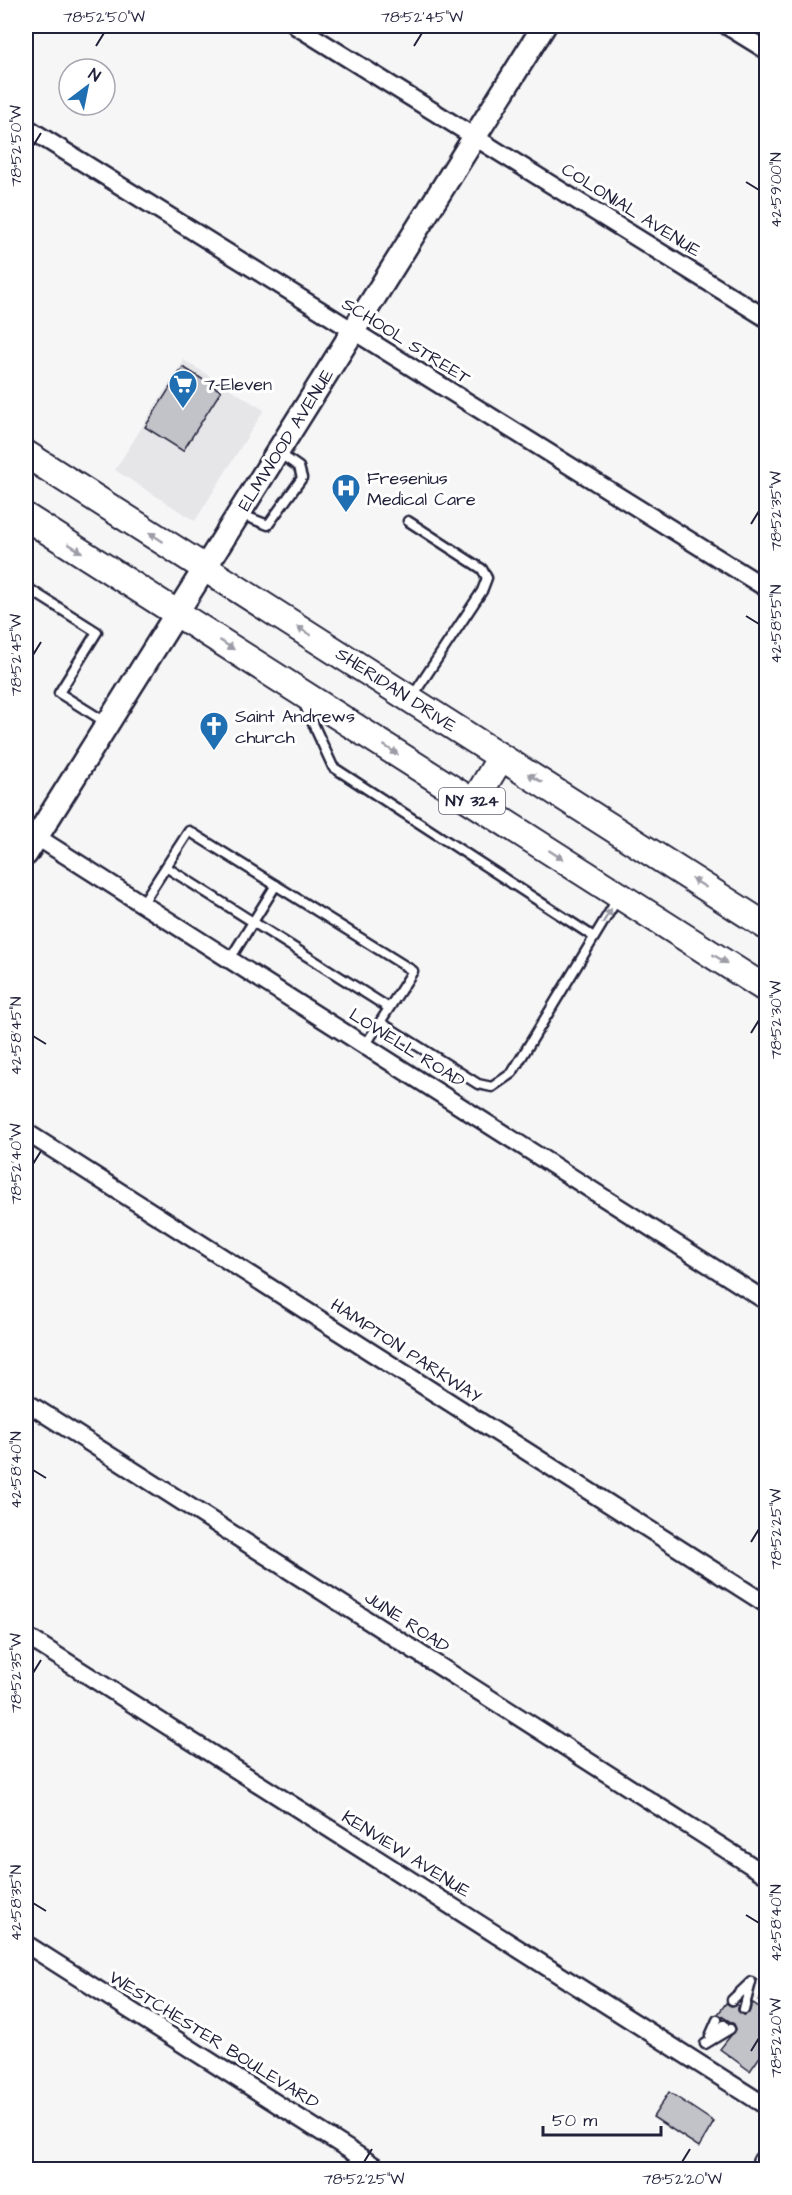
<svg xmlns="http://www.w3.org/2000/svg" width="792" height="2195" font-family="'Architects Daughter',sans-serif">
<style>
.built{fill:#e6e6e9}
.building{fill:#c2c2c9;stroke:#22223b;stroke-width:1.5}
.lines{fill:none;stroke-linecap:round;stroke-linejoin:round}
.lane-casing{stroke:#22223b;stroke-width:13}
.street-casing{stroke:#22223b;stroke-width:21}
.secondary-casing{stroke:#22223b;stroke-width:27}
.primary-casing{stroke:#22223b;stroke-width:30}
.path{stroke:#22223b;stroke-width:3;stroke-dasharray:1.5 4.5;stroke-linecap:butt}
.lane{stroke:#fff;stroke-width:8}
.street{stroke:#fff;stroke-width:16}
.secondary{stroke:#fff;stroke-width:22}
.primary{stroke:#fff;stroke-width:26}
.oneway{fill:#9c9ca7}
.ticks{fill:none;stroke:#22223b;stroke-width:2}
.labels{text-anchor:middle;dominant-baseline:central;stroke-width:6;stroke-linejoin:round;paint-order:stroke}
.shield{fill:#fff;stroke:#646476;stroke-width:1.5}
.shield-label{font-size:16px;font-weight:bold;fill:#22223b}
.street-label{font-size:18px;fill:#22223b;stroke:#fff}
.poi-label{font-size:18px;fill:#22223b;stroke:#fff;text-anchor:start}
.neatline{fill:none;stroke:#22223b;stroke-width:2}
.ticks-label{font-size:15px;text-anchor:middle;fill:#22223b}
</style>
<rect width="100%" height="100%" fill="#f6f6f7"/>
<filter id="ink" filterUnits="userSpaceOnUse"><feTurbulence type="fractalNoise" baseFrequency=".0167" numOctaves="2"/><feDisplacementMap in="SourceGraphic" scale="12" xChannelSelector="R" yChannelSelector="G"/><feConvolveMatrix kernelMatrix="1 2 1 2 8 2 1 2 1" color-interpolation-filters="sRGB"/></filter>
<g filter="url(#ink)">
<path class="built" d="M184 360 264 410 195 521 115 470Z"/>
<path class="building" d="M183 367 221 391 183 451 145 427Z
M726 2003 731 2006 738 2005V2011L743 2015 749 2013 753 2003 766 2012V2048L750 2071 720 2049 736 2029 734 2024 718 2014Z
M669 2092 714 2122 699 2147 653 2117Z"/>
<g class="lines">
<g class="lane-casing">
<path id="lane" d="M240 514 268 525 302 478 299 467 279 453
M408 521 482 569 487 578 482 591 412 697
M26 587 97 632 59 693 107 723
M304 704 333 767 594 937
M166 867 389 1008
M142 904 189 831 413 971 366 1044
M230 959 276 885
M380 1022 478 1084 492 1087 512 1073 618 898
M732 2000 751 1982
M744 2009 751 1982
M714 2035 724 2025
M710 2036 717 2020
M705 2044 730 2029"/>
</g>
<g class="street-casing">
<path id="street" d="M296 26 766 318
M727 26 766 50
M26 127 766 588
M26 830 766 1301
M26 1132 766 1604
M26 1402 766 1875
M26 1636 766 2106
M26 1944 381 2170"/>
</g>
<g class="secondary-casing">
<path id="secondary" d="M26 854 544 26"/>
</g>
<g class="primary-casing">
<path id="primary" d="M26 454 766 926
M26 517 766 989
M474 802 501 757
M763 2170 766 2163"/>
</g>
<path class="path" d="M758 1999 766 2006"/>
<use href="#lane" class="lane"/>
<use href="#street" class="street"/>
<use href="#secondary" class="secondary"/>
<use href="#primary" class="primary"/>
</g>
<defs><path id="oneway-solid" d="M-6-.8H1V-3.2L6.5 0L1 3.2V.8H-6Z" transform="scale(1.5)"/></defs>
<g class="oneway">
<use href="#oneway-solid" transform="translate(156 537) rotate(-147)"/>
<use href="#oneway-solid" transform="translate(75 548) rotate(32)"/>
<use href="#oneway-solid" transform="translate(304 631) rotate(-148)"/>
<use href="#oneway-solid" transform="translate(227 645) rotate(33)"/>
<use href="#oneway-solid" transform="translate(391 750) rotate(33)"/>
<use href="#oneway-solid" transform="translate(535 778) rotate(-148)"/>
<use href="#oneway-solid" transform="translate(556 855) rotate(33)"/>
<use href="#oneway-solid" transform="translate(699 883) rotate(-148)"/>
<use href="#oneway-solid" transform="translate(607 916) rotate(-59)"/>
<use href="#oneway-solid" transform="translate(720 959) rotate(32)"/>
</g>
</g>
<path class="ticks" d="M96 46 104 33M414 46 422 33M33 146 41 133M746 182 759 190M751 524 759 511M746 616 759 624M33 655 41 642M751 1033 759 1020M33 1036 46 1044M33 1164 41 1151M33 1470 46 1478M751 1542 759 1529M33 1673 41 1660M33 1903 46 1911M746 1915 759 1923M751 2051 759 2038M364 2162 372 2149M682 2162 690 2149"/>
<defs>
<g id="supermarket-pin" transform="scale(1.5)"><path d="M0 17L-7.5 6A9.5 9.5 0 1 1 7.5 6Z" fill="#1f6fb2" stroke="#fff"/><path d="M-6-5.5h2.5l.6 2H6L4.5 2H-2.5L-4.4-4H-6ZM-1.5 3.2a1.3 1.3 0 1 0 .1 0ZM3 3.2a1.3 1.3 0 1 0 .1 0Z" fill="#fff"/></g>
<g id="hospital-pin" transform="scale(1.5)"><path d="M0 17L-7.5 6A9.5 9.5 0 1 1 7.5 6Z" fill="#1f6fb2" stroke="#fff"/><path d="M-5-5h3v3.5h4V-5h3V5h-3V1.5h-4V5h-3Z" fill="#fff"/></g>
<g id="church-pin" transform="scale(1.5)"><path d="M0 17L-7.5 6A9.5 9.5 0 1 1 7.5 6Z" fill="#1f6fb2" stroke="#fff"/><path d="M-1.2-6h2.4v3.5h3.3v2.4h-3.3V6h-2.4V-.1h-3.3v-2.4h3.3Z" fill="#fff"/></g>
</defs>
<g fill-rule="evenodd">
<use href="#supermarket-pin" x="183" y="384"/>
<use href="#hospital-pin" x="346" y="488"/>
<use href="#church-pin" x="214" y="726"/>
</g>
<g class="labels">
<rect class="shield" x="439" y="788" width="66" height="26" rx="4.5"/>
<g class="shield-label">
<text x="472" y="801">NY 324</text>
</g>
<g class="street-label">
<text transform="translate(631 210) rotate(32)">COLONIAL AVENUE</text>
<text transform="translate(406 341) rotate(32)">SCHOOL STREET</text>
<text transform="translate(286 440) rotate(-58)">ELMWOOD AVENUE</text>
<text transform="translate(396 690) rotate(33)">SHERIDAN DRIVE</text>
<text transform="translate(407 1048) rotate(32)">LOWELL ROAD</text>
<text transform="translate(406 1351) rotate(33)">HAMPTON PARKWAY</text>
<text transform="translate(407 1622) rotate(33)">JUNE ROAD</text>
<text transform="translate(406 1854) rotate(32)">KENVIEW AVENUE</text>
<text transform="translate(214 2040) rotate(32)">WESTCHESTER BOULEVARD</text>
</g>
<g class="poi-label">
<text x="204" y="384">7-Eleven</text>
<text x="367" y="478">Fresenius<tspan x="367" dy="21">Medical Care</tspan></text>
<text x="235" y="716">Saint Andrews<tspan x="235" dy="21">church</tspan></text>
</g>
</g>
<rect width="792" height="2195" fill="none" stroke="#fff" stroke-width="66"/>
<g transform="translate(87 87) rotate(32)"><circle r="28" fill="#ffffff" stroke="#a7a7b1" stroke-width="1.5"/>
<path d="M0-4.5L10 22L0 15L-10 22Z" fill="#1f6fb2"/>
<text y="-9" font-size="16" font-weight="bold" text-anchor="middle" fill="#22223b">N</text>
</g>
<path d="M543 2126v9h118v-9" fill="none" stroke="#22223b" stroke-width="3"/>
<text x="552" y="2126" font-size="18" fill="#22223b" stroke="#ffffff" stroke-width="4.5" paint-order="stroke">50 m</text>
<rect x="33" y="33" width="726" height="2129" class="neatline"/>
<g class="ticks-label">
<text x="104" y="22">78°52'50"W</text>
<text x="422" y="22">78°52'45"W</text>
<text transform="translate(16 146) rotate(-90)" y="5">78°52'50"W</text>
<text transform="translate(776 190) rotate(-90)" y="5">42°59'00"N</text>
<text transform="translate(776 511) rotate(-90)" y="5">78°52'35"W</text>
<text transform="translate(776 624) rotate(-90)" y="5">42°58'55"N</text>
<text transform="translate(16 655) rotate(-90)" y="5">78°52'45"W</text>
<text transform="translate(776 1020) rotate(-90)" y="5">78°52'30"W</text>
<text transform="translate(16 1036) rotate(-90)" y="5">42°58'45"N</text>
<text transform="translate(16 1164) rotate(-90)" y="5">78°52'40"W</text>
<text transform="translate(16 1470) rotate(-90)" y="5">42°58'40"N</text>
<text transform="translate(776 1529) rotate(-90)" y="5">78°52'25"W</text>
<text transform="translate(16 1673) rotate(-90)" y="5">78°52'35"W</text>
<text transform="translate(16 1903) rotate(-90)" y="5">42°58'35"N</text>
<text transform="translate(776 1923) rotate(-90)" y="5">42°58'40"N</text>
<text transform="translate(776 2038) rotate(-90)" y="5">78°52'20"W</text>
<text x="364" y="2184">78°52'25"W</text>
<text x="682" y="2184">78°52'20"W</text>
</g>
</svg>
